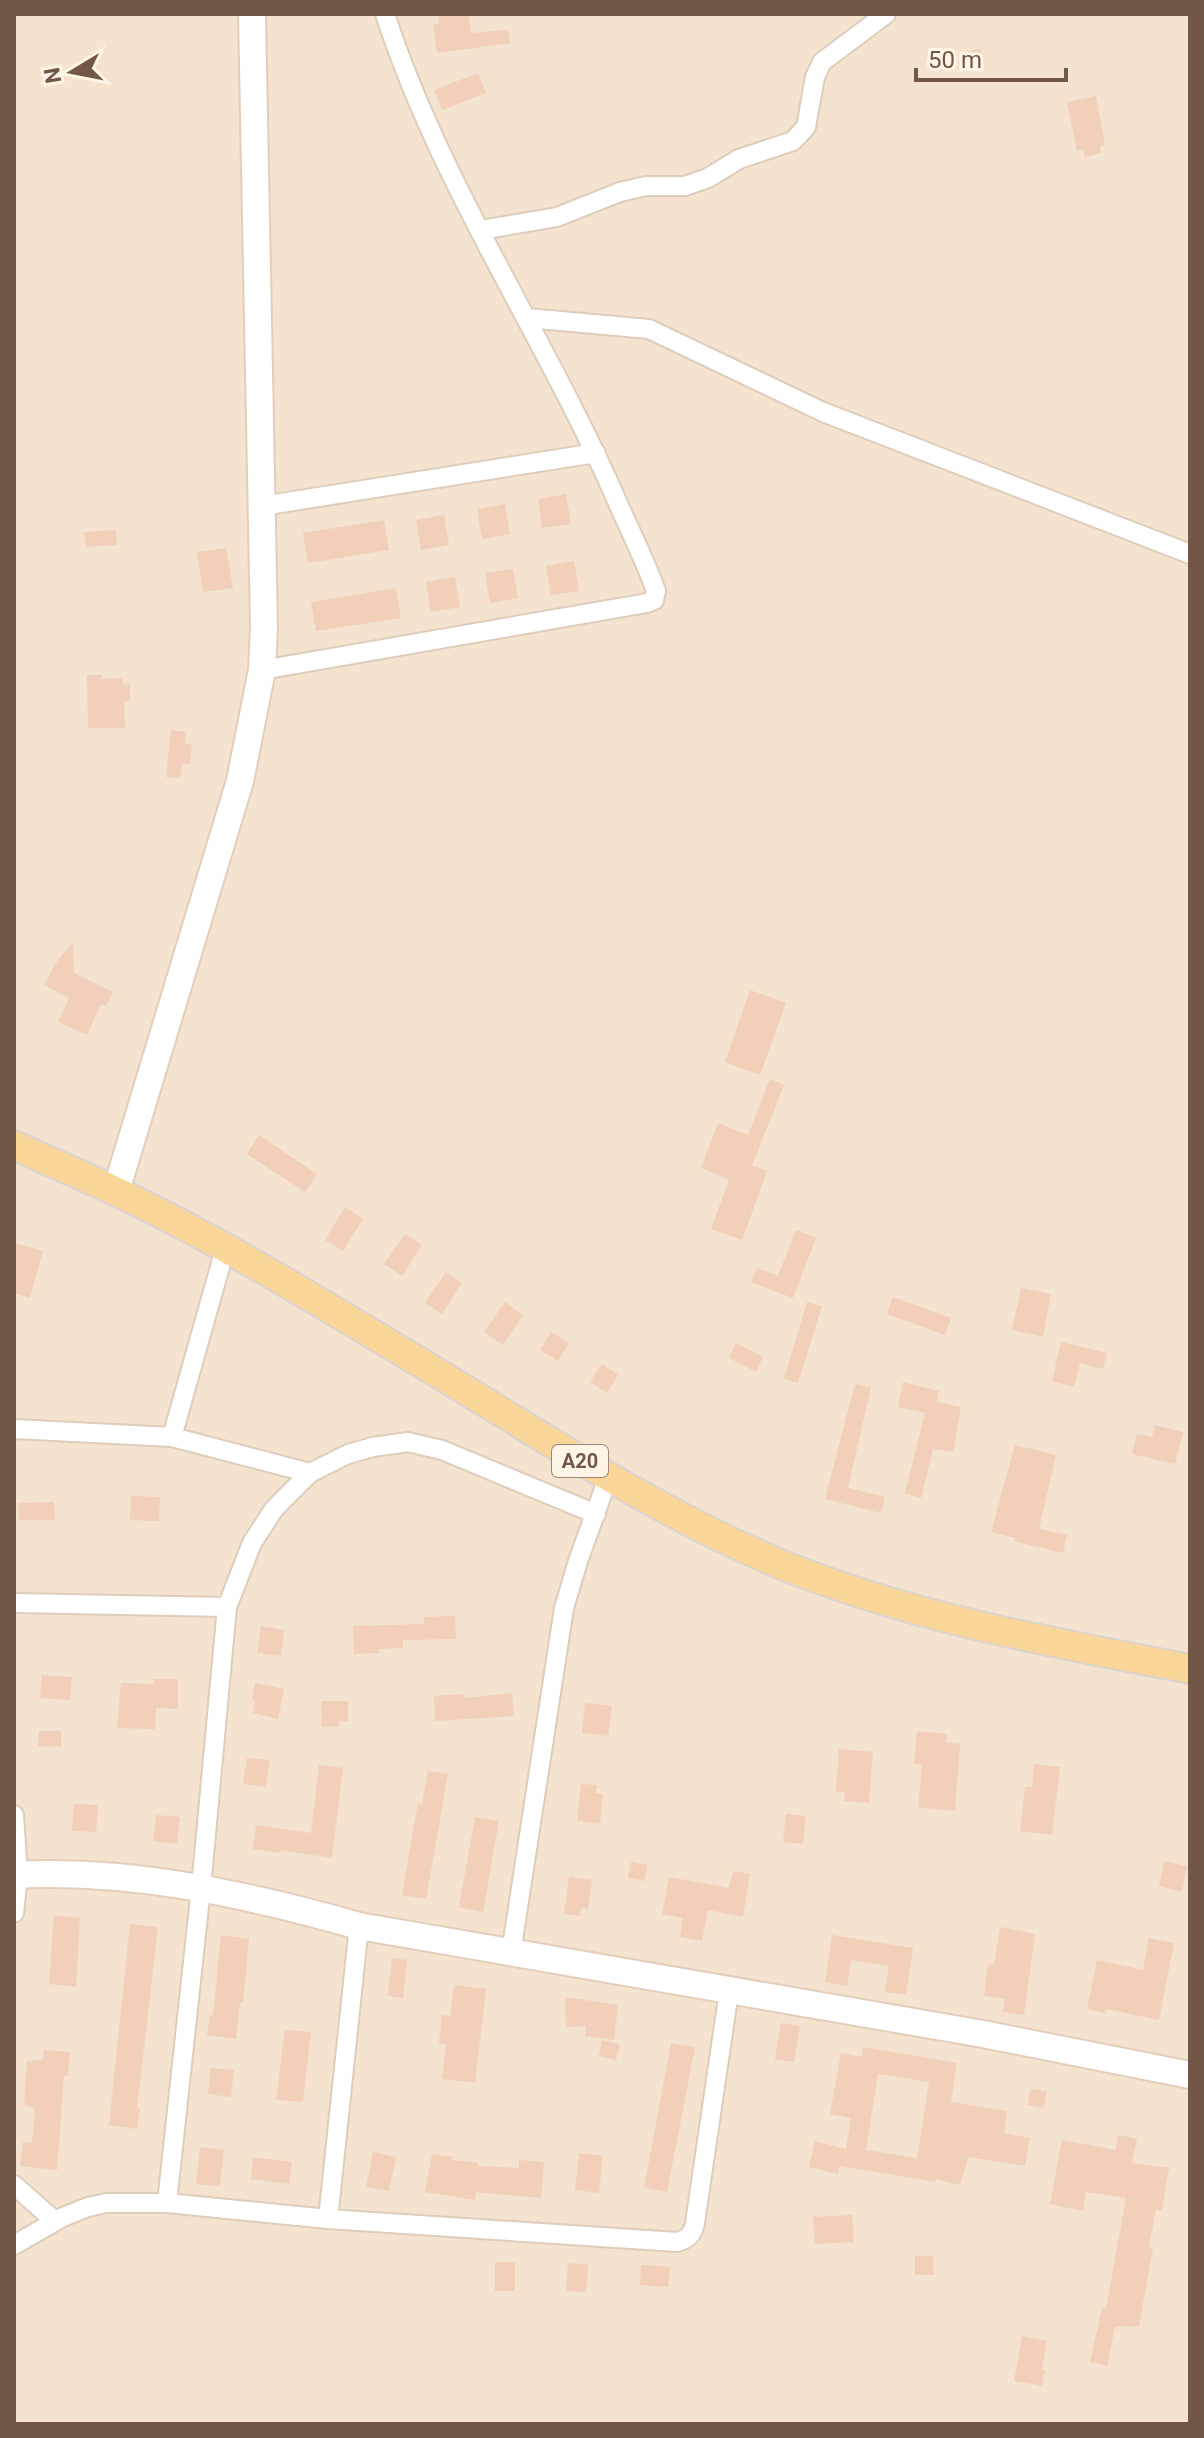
<svg xmlns="http://www.w3.org/2000/svg" width="1204" height="2438" font-family="Roboto,sans-serif">
<style>
.residential{fill:#f3e3cf}
.building{fill:#f1cfb8;fill-rule:evenodd}
.lines{fill:none;stroke-linecap:round;stroke-linejoin:round}
.street-casing{stroke:#dfcdbc;stroke-width:22}
.secondary-casing{stroke:#e4cebb;stroke-width:30}
.primary-casing{stroke:#dad3cf;stroke-width:32}
.street{stroke:#fff;stroke-width:18}
.secondary{stroke:#fff;stroke-width:26}
.primary{stroke:#fad699;stroke-width:28}
.labels{text-anchor:middle;dominant-baseline:central;stroke-width:6;stroke-linejoin:round;paint-order:stroke}
.shield{fill:#fff5e6;stroke:#9c8677;stroke-width:2}
.shield-label{font-size:20px;font-weight:bold;fill:#725748}
</style>
<rect width="100%" height="100%" fill="#fcf1e0"/>
<path class="residential" d="M14 14H1190V2424H14Z"/>
<path class="building" d="M438 14H468L471 33 508 30 510 43 437 53 433 25 439 24Z
M980 48 985 64 968 68 964 53Z
M478 73 486 93 442 110 434 90Z
M1096 96 1105 145 1100 146 1101 153 1085 157 1083 149 1077 151 1067 102Z
M566 494 571 524 542 528 538 499Z
M505 504 510 534 482 539 477 509Z
M444 515 449 545 421 550 416 520Z
M384 520 389 550 308 563 303 533Z
M116 530 117 545 86 547 84 532Z
M226 548 233 588 203 592 197 552Z
M574 561 579 591 551 595 546 566Z
M513 569 518 598 490 603 485 573Z
M455 577 460 607 431 612 426 582Z
M396 588 401 618 316 631 311 602Z
M87 675H102V679L121 678 124 684 130 683V701H124L125 728H88Z
M171 730 186 732 185 744H192L190 764 182 763 180 778 166 777Z
M73 942 74 973 113 992 106 1006 101 1004 87 1035 58 1022 69 998 44 985 55 964Z
M750 990 786 1003 760 1075 725 1062Z
M770 1079 784 1085 752 1165 767 1171 742 1240 711 1229 729 1180 701 1168 718 1123 748 1135Z
M259 1135 317 1174 305 1192 247 1154Z
M345 1207 363 1219 343 1251 325 1240Z
M796 1230 816 1238 793 1298 751 1282 757 1268 778 1276Z
M405 1234 422 1245 402 1276 384 1264Z
M14 1243 43 1251 30 1298 14 1293Z
M446 1272 462 1283 442 1314 425 1303Z
M1021 1288 1051 1294 1043 1337 1012 1330Z
M893 1297 951 1318 945 1335 887 1314Z
M505 1302 523 1315 503 1345 484 1332Z
M807 1302 822 1306 798 1383 784 1379Z
M551 1332 569 1343 558 1361 540 1350Z
M1061 1342 1107 1353 1103 1369 1080 1363 1074 1387 1052 1381Z
M736 1343 763 1357 756 1372 729 1358Z
M602 1364 618 1375 607 1393 590 1382Z
M903 1382 939 1391 937 1402 961 1407 953 1452 933 1449 921 1498 905 1493 925 1413 898 1407Z
M855 1384 871 1387 848 1488 885 1497 881 1513 825 1499Z
M1155 1425 1183 1432 1175 1464 1132 1454 1137 1434 1152 1437Z
M1015 1445 1056 1455 1039 1529 1067 1535 1063 1553 1014 1541 1015 1538 991 1532Z
M131 1496 160 1497 159 1521 130 1520Z
M54 1502 55 1520H19L18 1503Z
M455 1616 456 1639 403 1640V1648L379 1649V1653L354 1654 353 1626 424 1624V1617Z
M261 1626 284 1630 281 1656 257 1653Z
M42 1675 72 1677 70 1700 40 1698Z
M154 1679H178V1709L156 1708 155 1729 117 1728 121 1683 154 1684Z
M255 1683 284 1689 278 1719 253 1713 255 1700 252 1699Z
M512 1693 514 1716 435 1721 434 1696 464 1694V1698Z
M321 1701H348V1721H339V1726L322 1727Z
M585 1703 612 1706 608 1736 582 1733Z
M39 1731H61V1747L38 1746Z
M917 1731 947 1734 946 1742 960 1744 955 1811 918 1807 922 1765 914 1764Z
M839 1749 873 1752 869 1803 844 1801 845 1792H836Z
M247 1758 270 1760 266 1787 243 1784Z
M1034 1764 1060 1767 1052 1835 1020 1831 1025 1787H1032Z
M319 1765 343 1768 332 1858 280 1850V1853L253 1849 256 1825 311 1833Z
M428 1771 448 1774 426 1899 402 1895 418 1803 422 1804Z
M581 1784 597 1785 596 1793 603 1794 600 1824 577 1821Z
M74 1804 98 1805 96 1832 72 1831Z
M786 1814 806 1816 803 1844 783 1842Z
M156 1815 180 1817 177 1844 153 1841Z
M475 1817 499 1821 483 1912 459 1907Z
M1164 1861 1187 1866 1182 1892 1159 1886Z
M631 1862 648 1865 644 1881 628 1878Z
M733 1871 750 1874 743 1917 708 1910 702 1941 680 1937 683 1918 662 1914 669 1877 729 1888Z
M569 1877 592 1880 588 1909 581 1908 580 1916 564 1914Z
M54 1915 80 1918 76 1987 49 1984Z
M130 1924 158 1927 137 2109H140L137 2129 109 2125Z
M1000 1927 1035 1934 1024 2015 1003 2012 1005 1999 984 1996 988 1964 994 1965Z
M221 1935 249 1939 243 2003H240L236 2039 207 2035 210 2015 213 2016Z
M832 1935 913 1948 906 1995 885 1992 889 1966 851 1960 847 1986 825 1982Z
M1149 1938 1174 1943 1159 2020 1106 2009 1105 2013 1087 2009 1097 1960 1143 1970Z
M392 1958 407 1960 403 1998 388 1996Z
M454 1985 486 1989 475 2083 442 2079 446 2044 439 2043 442 2015 450 2016Z
M565 1997 618 2005 614 2040 585 2036 586 2026 566 2027Z
M781 2023 800 2026 794 2062 775 2059Z
M285 2030 311 2032 303 2102 276 2100Z
M602 2040 620 2044 616 2060 599 2056Z
M671 2043 695 2047 667 2192 644 2188Z
M863 2047 957 2063 951 2102 1007 2111 1004 2133 1030 2138 1025 2166 968 2157 960 2185 936 2179V2182L839 2166 838 2174 809 2167 815 2141 846 2149 851 2118 830 2114 841 2053 861 2057ZM878 2074 929 2082 917 2158 866 2150Z
M44 2050 70 2052 68 2076H64L57 2170 20 2166 23 2142 32 2143 35 2108 24 2105 27 2061 43 2060Z
M211 2068 234 2070 231 2097 208 2094Z
M1030 2089 1047 2091 1044 2108 1028 2105Z
M1118 2135 1137 2139 1132 2163 1169 2168 1162 2211 1156 2209 1149 2247 1153 2248 1139 2326 1115 2327 1107 2366 1090 2362 1102 2308 1106 2309 1126 2198 1086 2192 1083 2211 1050 2204 1062 2140 1115 2150Z
M200 2147 224 2150 220 2186 196 2184Z
M373 2152 396 2157 389 2191 366 2187Z
M579 2153 603 2156 599 2193 575 2190Z
M432 2154 453 2157 452 2160 478 2163V2166L519 2168V2160L544 2162 541 2198 476 2192 475 2200 425 2192Z
M253 2157 292 2162 289 2184 251 2179Z
M852 2215 854 2242 815 2244 813 2217Z
M915 2256H933L934 2275H915Z
M495 2262H515V2291H495Z
M568 2263 588 2265 586 2292 566 2291Z
M641 2265 670 2267 668 2287 640 2285Z
M1022 2336 1047 2341 1042 2370H1045L1042 2386 1014 2381Z"/>
<g class="lines">
<g class="street-casing">
<path id="street" d="M481 230 557 217 620 192 646 186H685L708 178 739 159 793 141 806 127 815 77 822 62 886 14
M527 318 649 329 823 412 1190 554
M262 506 596 453
M262 670 647 603 654 600 656 591C645 560 630 531 617 501 545 336 441 186 385 14
M14 1429 172 1437 310 1473 348 1454 373 1447 408 1442 442 1450 596 1514
M172 1437 225 1249
M14 1603 227 1607
M14 1815 18 1875 14 1913
M359 1926 328 2219 677 2242C688 2239 693 2234 695 2223L729 1991
M511 1953 564 1608 578 1561 608 1478
M14 2185 55 2221
M167 2203 201 1888 227 1607 252 1543 274 1509 310 1473
M14 2245 63 2217 88 2207 106 2203H167L328 2219"/>
</g>
<g class="secondary-casing">
<path id="secondary" d="M116 1191 240 781 262 670 264 627 252 14
M14 1875C132 1869 246 1894 359 1926L983 2034 1190 2075"/>
</g>
<g class="primary-casing">
<path id="primary" d="M14 1145C47 1161 82 1175 115 1191 217 1239 314 1299 411 1357 532 1429 649 1509 780 1564 913 1618 1050 1642 1190 1669"/>
</g>
<use href="#street" class="street"/>
<use href="#secondary" class="secondary"/>
<use href="#primary" class="primary"/>
</g>
<g class="labels">
<rect class="shield" x="552" y="1445" width="56" height="32" rx="6"/>
<g class="shield-label">
<text x="580" y="1461">A20</text>
</g>
</g>
<rect width="1204" height="2438" fill="none" stroke="#725748" stroke-width="32"/>
<g transform="translate(72 72) rotate(260)" stroke="#fff5e6" stroke-width="6" paint-order="stroke">
<path d="M0-6L14 30L0 20L-14 30Z" fill="#725748"/>
<text y="-12" font-size="22" font-weight="bold" text-anchor="middle" fill="#725748">N</text>
</g>
<path d="M916 68v12h150v-12" fill="none" stroke="#725748" stroke-width="4"/>
<text x="928" y="68" font-size="24" fill="#725748" stroke="#fff5e6" stroke-width="6" paint-order="stroke">50 m</text>
</svg>
